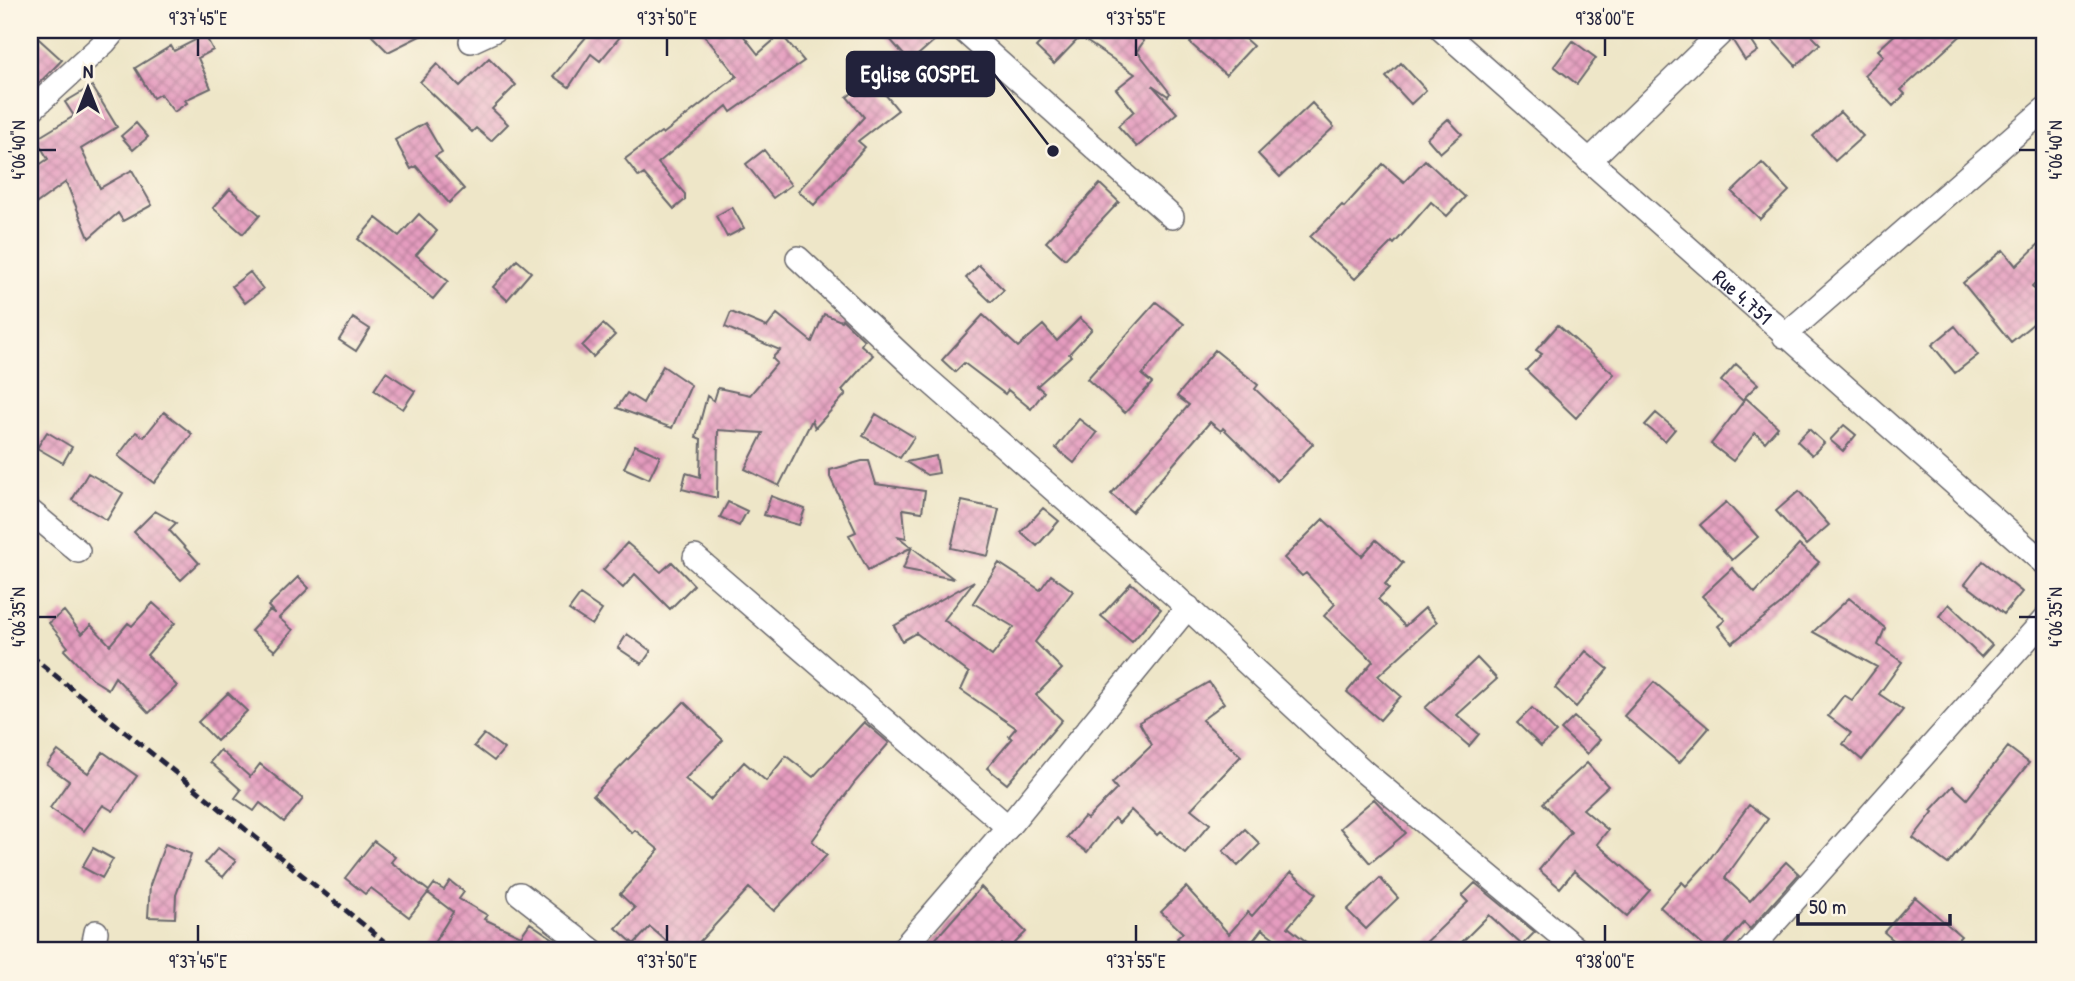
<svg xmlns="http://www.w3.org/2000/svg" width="2075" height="981" font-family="'Patrick Hand',sans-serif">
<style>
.building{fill:url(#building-cross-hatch)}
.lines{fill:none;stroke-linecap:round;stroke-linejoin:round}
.street-casing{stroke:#69676c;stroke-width:26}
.street{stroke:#fff;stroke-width:23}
.rail{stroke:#22223b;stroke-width:5;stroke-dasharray:10 5;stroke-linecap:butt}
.ticks{fill:none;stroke:#22223b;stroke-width:2.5}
.labels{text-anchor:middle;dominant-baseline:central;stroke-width:5;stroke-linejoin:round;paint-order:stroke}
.street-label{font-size:21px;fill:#22223b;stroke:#fcf5e5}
.leader{fill:none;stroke:#22223b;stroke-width:2.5}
.callout-dot{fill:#22223b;stroke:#fcf5e5;stroke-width:2.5}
.callout{fill:#22223b;stroke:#22223b;stroke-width:2.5}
.callout-label{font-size:23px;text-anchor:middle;font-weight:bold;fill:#fff}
.neatline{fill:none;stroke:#22223b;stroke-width:2.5}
.ticks-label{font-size:18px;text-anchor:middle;fill:#22223b}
</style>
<defs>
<pattern id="building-cross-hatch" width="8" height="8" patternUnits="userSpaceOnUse" patternTransform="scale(1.75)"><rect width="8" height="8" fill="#e59cbf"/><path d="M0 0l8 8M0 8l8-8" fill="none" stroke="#b97f9c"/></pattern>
</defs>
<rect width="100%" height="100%" fill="#fcf5e5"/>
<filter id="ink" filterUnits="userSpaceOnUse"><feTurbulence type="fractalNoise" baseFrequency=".0143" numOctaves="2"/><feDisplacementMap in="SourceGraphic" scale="14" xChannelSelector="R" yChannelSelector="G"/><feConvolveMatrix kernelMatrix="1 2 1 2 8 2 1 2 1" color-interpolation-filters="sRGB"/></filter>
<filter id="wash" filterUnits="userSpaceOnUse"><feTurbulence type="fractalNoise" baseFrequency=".00686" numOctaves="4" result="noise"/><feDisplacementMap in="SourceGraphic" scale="28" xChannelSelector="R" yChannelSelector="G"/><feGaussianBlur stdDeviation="1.57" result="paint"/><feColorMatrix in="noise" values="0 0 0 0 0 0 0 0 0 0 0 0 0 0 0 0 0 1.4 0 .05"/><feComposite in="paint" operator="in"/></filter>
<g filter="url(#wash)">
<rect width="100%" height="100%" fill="#eee6c8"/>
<g id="blocks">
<path class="building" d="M384 30H432L388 52 372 36Z
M592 30H611L620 37 600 61 591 54 569 87 553 76Z
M700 30H739L758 54 781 34 804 61 731 112 727 106 658 163 685 194V200L674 209 644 174 639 177 625 159 661 132 663 134 737 76Z
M882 30H926L935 40 910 62Z
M1052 30H1127L1144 41 1137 51 1170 93 1168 96 1152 85 1177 113 1137 147 1118 126 1134 111 1116 89 1135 74 1080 37 1054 64 1036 47Z
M1202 30H1235L1253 46 1226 75 1190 43Z
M1738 30H1744L1758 51 1745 60 1733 41Z
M1763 30H1806L1820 44 1796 66Z
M1900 30H1967L1901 90 1905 94 1893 106 1864 75 1884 56 1878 50Z
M30 31 62 60 30 92Z
M205 35 213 50 198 58 211 88 185 100 187 103 174 112 160 94 153 98 135 68 171 46 174 51Z
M1573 41 1596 58 1577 84 1554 66Z
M489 58 516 85 492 109 508 124 491 141 476 128 472 132 420 82 437 64 460 86Z
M1401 63 1426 90 1411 104 1386 77Z
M872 78 898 110 858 141 865 147 814 205 798 191 864 117 847 97Z
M92 86 117 127 81 149 100 188 132 170 152 205 123 221 118 213 89 238 66 182 30 208V171L48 159 36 139 74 116 65 102Z
M1312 103 1334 127 1280 177 1258 154Z
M1840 112 1863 136 1835 161 1813 136Z
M1448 119 1462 134 1440 153 1427 138Z
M136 123 148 137 133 150 121 136Z
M425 123 442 152 435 156 464 189 449 203 416 166 411 169 395 140Z
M764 150 791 185 773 198 746 164Z
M1425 160 1465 197 1447 216 1431 202 1394 244 1392 242 1355 279 1310 237 1342 205 1344 207 1383 164 1404 182Z
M1762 163 1789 191 1760 219 1732 192Z
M1100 184 1119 202 1065 259 1046 242Z
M230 189 260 215 243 234 213 208Z
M732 207 744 228 727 237 716 216Z
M419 214 437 231 416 255 448 281 433 299 358 239 376 218 399 236Z
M2045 238V273L2032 286 2045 302V314L2011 342 1963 283 2003 250 2016 266Z
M517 260 531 272 507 300 493 287Z
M979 265 1004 290 991 302 966 278Z
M250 272 263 289 245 303 232 286Z
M1156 302 1184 324 1142 375 1152 383 1125 413 1087 379Z
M731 312 767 327 777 314 812 342 824 314 841 321 842 319 864 340 861 345 873 355 842 390 846 394 815 428 812 420 779 486 745 469 763 433 718 430 717 498 682 489 686 473 700 477 701 439 696 437 707 396 714 401 718 388 750 395 777 363 772 358 780 350 725 327Z
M983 315 1018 347 1043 325 1057 341 1080 318 1092 329 1069 354 1071 356 1037 386 1044 392 1031 409 1008 390 1005 394 964 363 955 372 942 360Z
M353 318 370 329 356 351 339 340Z
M603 324 615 335 593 357 582 346Z
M1558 325 1614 374 1576 418 1526 370 1542 354 1536 350Z
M1955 326 1978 355 1955 373 1932 345Z
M1215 350 1258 385 1255 389 1313 444 1277 481 1223 428 1221 431 1210 422 1132 512 1111 494 1189 405 1177 396Z
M1736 364 1758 384 1742 400 1721 381Z
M663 366 691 385 672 428 617 408 627 393 643 403Z
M386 372 415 391 403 409 374 390Z
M1746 398 1778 427 1765 442 1755 433 1733 461 1711 444Z
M164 412 192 434 154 483 118 456 136 432 144 437Z
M1656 413 1675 429 1665 441 1645 425Z
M876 414 914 437 900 458 863 436Z
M1079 419 1097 433 1074 463 1056 448Z
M1844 425 1856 435 1843 451 1830 440Z
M1809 429 1824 443 1812 455 1797 441Z
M47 432 72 447 63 463 37 448Z
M635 445 660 456 649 479 624 468Z
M936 456 939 473 927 475 906 462Z
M862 461H869L876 484 925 491 922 512 903 509 906 538 897 536 954 579 903 569 912 547 868 570 849 535 856 532 830 477V470Z
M88 473 123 493 107 520 72 500Z
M1799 491 1829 525 1806 545 1776 511Z
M771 496 805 509 799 525 764 515Z
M962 501 999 509 988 556 951 548Z
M728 502 747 511 739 526 720 517Z
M1726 502 1758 537 1732 560 1700 525Z
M1043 508 1059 521 1037 546 1021 532Z
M155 511 176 523 169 530 199 563 181 580 134 532Z
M1323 519 1362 556 1376 540 1403 563 1385 584 1389 588 1378 599 1405 626 1425 608 1437 622 1378 676 1401 696 1380 720 1347 692 1373 661 1324 616 1335 604 1306 573 1302 576 1284 558Z
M627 543 661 572 672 562 694 585 670 609 635 574 623 588 603 570Z
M1799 545 1819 562 1781 604 1732 643 1718 626 1725 620 1702 596 1732 568 1755 593Z
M1983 561 2022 592 2004 614 1965 584Z
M999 563 1040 590 1051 575 1073 591 1035 642 1062 669 1036 695 1062 720 1007 784 987 768 1012 739 1009 736 1016 728 961 690 969 673 916 633 902 641 894 626 974 581 944 620 992 656 1014 627 973 603Z
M298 577 309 588 279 618 293 630 275 651 251 631 270 610 275 614 268 606Z
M1131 583 1161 609 1132 642 1101 616Z
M580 595 602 610 592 625 569 610Z
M1849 598 1885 628 1878 645 1902 662 1879 694 1903 710 1862 760 1843 744 1851 733 1828 716 1844 695 1852 700 1877 667 1813 632Z
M153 603 175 623 147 655 177 686 149 713 115 677 108 689 92 679 64 650 68 647 49 623 64 611 82 634 91 625 110 645 128 623 132 626Z
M1949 604 1992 645 1981 657 1939 616Z
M627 634 651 651 642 664 618 648Z
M1586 651 1608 669 1576 707 1555 688Z
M1477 658 1497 679 1457 715 1479 734 1469 746 1425 708Z
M1209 682 1224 703 1202 720 1241 756 1191 809 1210 824 1185 853 1160 832 1157 835 1131 810 1119 823 1114 818 1087 852 1067 837 1084 817 1087 819 1117 789 1112 783 1152 745 1139 722Z
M1654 682 1709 728 1679 763 1624 716Z
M228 693 247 711 217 741 198 722Z
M684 702 723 740 685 779 710 800 744 762 766 781 786 756 813 777 864 722 889 743 855 782 812 841 827 855 774 911 749 888 691 951H678L650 927 634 944 616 928 635 908 620 894 659 850 635 830 632 833 593 795Z
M1532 708 1556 732 1541 746 1517 723Z
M1574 717 1600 740 1587 754 1561 730Z
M484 734 504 749 494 761 474 746Z
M2008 747 2029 763 1948 864 1913 838 1933 812 1931 810 1953 786 1967 799Z
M220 750 250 777 260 764 303 799 284 822 260 803 254 811 235 798 241 790 210 762Z
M58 751 88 773 103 752 137 776 113 811 103 805 84 831 50 808 69 781 47 765Z
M1587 763 1608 786 1583 809 1608 830 1597 844 1650 890 1627 916 1574 871 1560 888 1539 870 1571 832 1543 803Z
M1374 799 1406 833 1370 863 1340 828Z
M1749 805 1768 819 1725 878 1750 901 1786 862 1799 874 1750 929 1744 923 1719 951H1709L1660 907 1682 882 1686 886 1706 864Z
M1245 829 1260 844 1238 866 1223 851Z
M374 841 395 857 391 862 429 891 434 884 444 890 450 881 464 892 459 899 487 915 484 919 521 936 530 923 571 951H429L453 912 428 893 409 917 371 888 365 894 345 878Z
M165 844 191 854 176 895 175 918 148 917 150 885Z
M93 848 113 859 102 878 82 867Z
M218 848 236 861 223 877 205 863Z
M1291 872 1316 894 1288 927 1318 951H1291L1262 929 1245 951H1189L1177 938 1183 933 1161 912 1186 887 1229 934 1248 912 1252 916Z
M1380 878 1398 898 1366 929 1347 910Z
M1475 883 1535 932 1522 945 1489 915 1453 951H1417L1468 902 1462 896Z
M981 887 1026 932 1008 950 1002 944 996 951H925Z
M1915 897 1961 936 1948 951H1906L1884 932Z"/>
</g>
</g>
<g filter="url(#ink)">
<use href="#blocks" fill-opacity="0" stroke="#69676c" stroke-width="2"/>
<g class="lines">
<g class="street-casing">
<g id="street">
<path d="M963 30 1172 217"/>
<path id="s1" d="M1442 30 2045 564"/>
<path d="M471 41 495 30"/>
<path d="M30 111 105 42 115 30"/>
<path d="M1589 161 1724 30"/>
<path d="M798 258 917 370 1175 596 1363 771 1579 951"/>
<path d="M1784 336 2045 109"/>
<path d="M30 511 78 551"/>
<path d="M695 557 1008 827 1188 607"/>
<path d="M520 894 593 951"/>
<path d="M92 951 96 932"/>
<path d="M901 951 1008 827"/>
<path d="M1749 951 2045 619"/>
</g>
</g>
<use href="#street" class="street"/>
<path class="rail" d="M30 655 396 951"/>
</g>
</g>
<path class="ticks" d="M198 38V56M667 38V56M1136 38V56M1605 38V56M38 150H56M2019 150H2036M38 617H56M2019 617H2036M198 925V942M667 925V942M1136 925V942M1605 925V942"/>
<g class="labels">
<g class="street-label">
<text stroke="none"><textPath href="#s1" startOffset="402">Rue 4.751</textPath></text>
</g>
</g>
<path class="leader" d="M1053 151L994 74"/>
<circle class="callout-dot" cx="1053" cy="151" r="7"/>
<rect class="callout" x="847" y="52" width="147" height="44" rx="7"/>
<g class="callout-label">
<text x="920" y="82">Eglise GOSPEL</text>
</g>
<rect width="2075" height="981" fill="none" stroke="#fcf5e5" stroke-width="77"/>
<g transform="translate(88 88)" stroke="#fcf5e5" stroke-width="5" paint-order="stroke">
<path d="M0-5L12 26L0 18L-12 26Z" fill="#22223b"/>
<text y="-10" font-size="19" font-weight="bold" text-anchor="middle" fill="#22223b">N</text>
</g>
<path d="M1798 914v10h152v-10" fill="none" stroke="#22223b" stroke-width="3.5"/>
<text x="1809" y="914" font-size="21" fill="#22223b" stroke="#fcf5e5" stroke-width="5" paint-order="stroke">50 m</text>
<rect x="38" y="38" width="1998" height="904" class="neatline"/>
<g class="ticks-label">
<text x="198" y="25">9°37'45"E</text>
<text x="667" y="25">9°37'50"E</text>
<text x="1136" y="25">9°37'55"E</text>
<text x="1605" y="25">9°38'00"E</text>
<text transform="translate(19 150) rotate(-90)" y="6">4°06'40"N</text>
<text transform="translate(2056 150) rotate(-90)" y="6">4°06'40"N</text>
<text transform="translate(19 617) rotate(-90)" y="6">4°06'35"N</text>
<text transform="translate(2056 617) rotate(-90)" y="6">4°06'35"N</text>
<text x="198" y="968">9°37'45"E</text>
<text x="667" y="968">9°37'50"E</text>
<text x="1136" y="968">9°37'55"E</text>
<text x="1605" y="968">9°38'00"E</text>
</g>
</svg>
